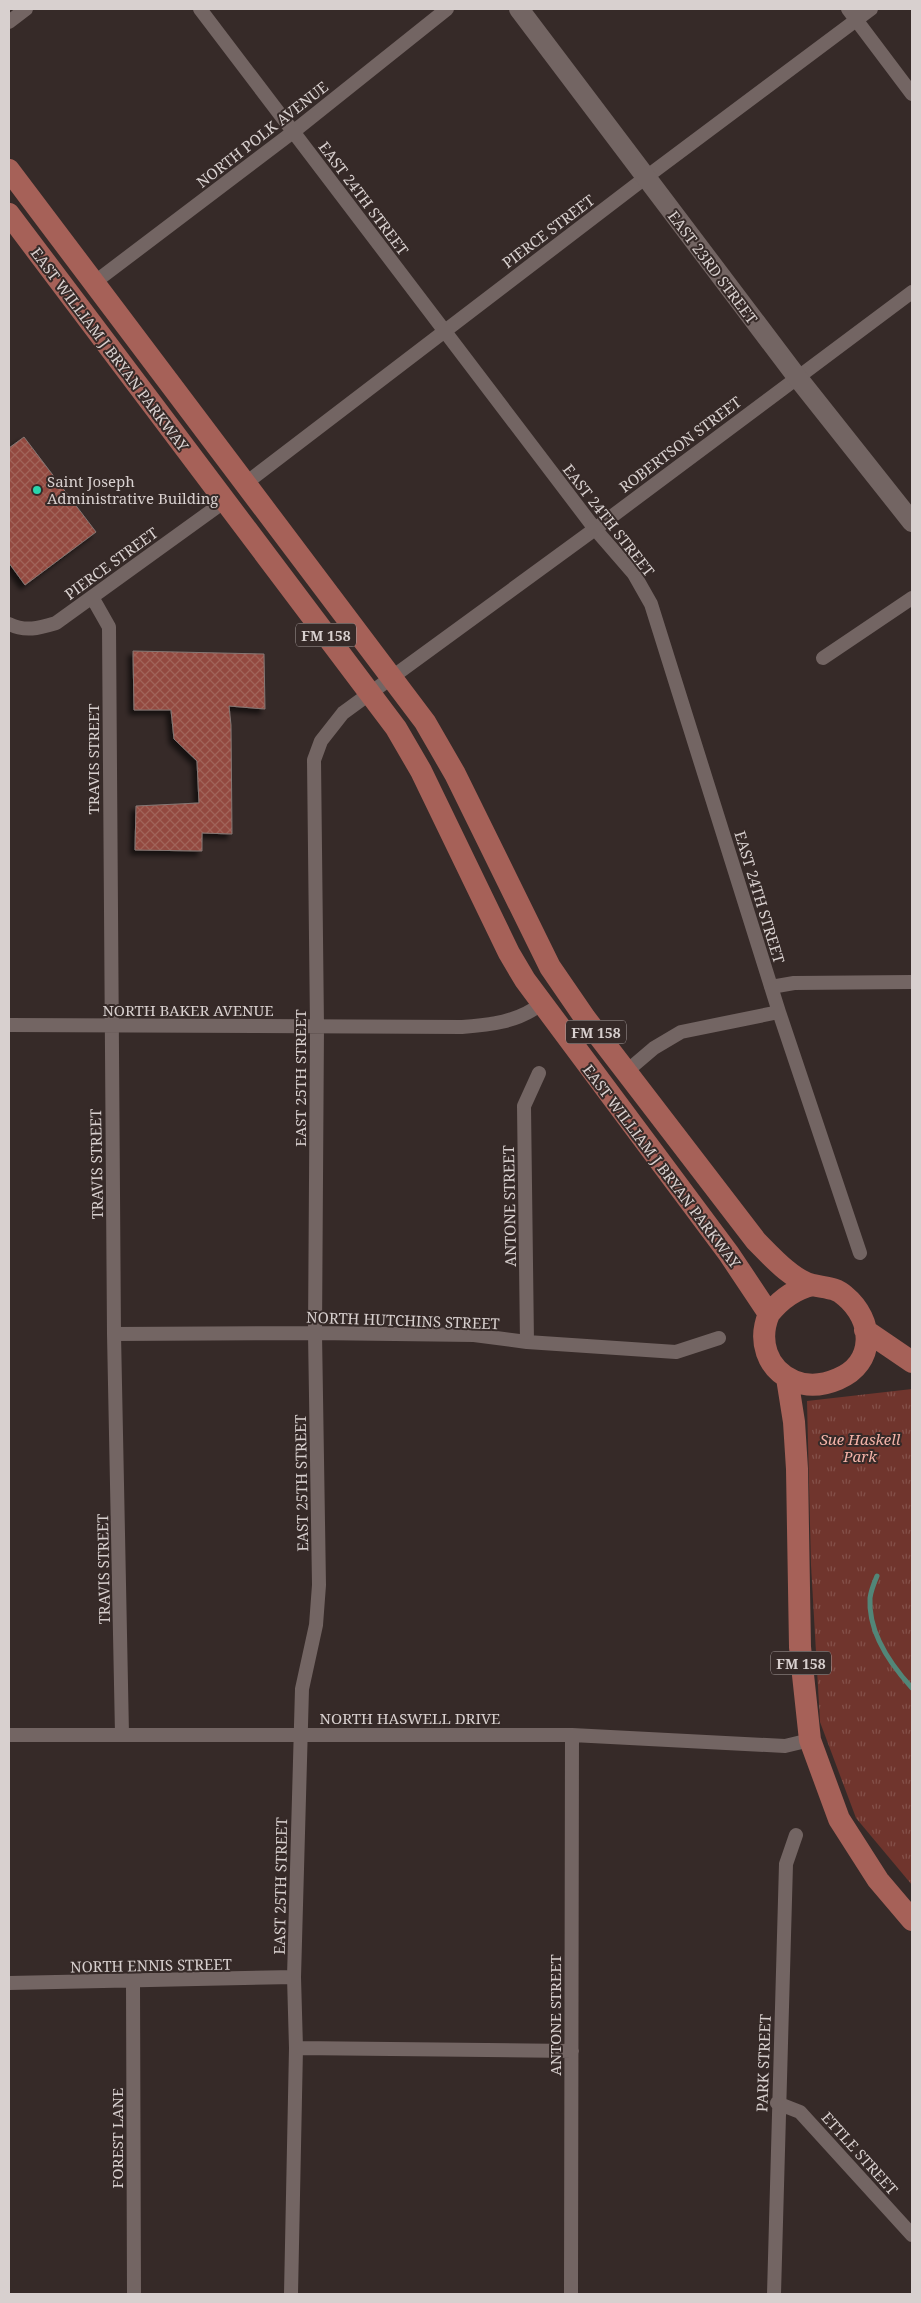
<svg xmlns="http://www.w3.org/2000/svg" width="921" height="2303" font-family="'Noto Serif',serif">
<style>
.park{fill:url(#park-tufts)}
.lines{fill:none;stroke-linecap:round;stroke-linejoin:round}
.stream{stroke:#528678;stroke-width:5}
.building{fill:url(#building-cross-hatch);stroke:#857774;filter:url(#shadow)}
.street{stroke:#736563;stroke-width:14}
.secondary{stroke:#736563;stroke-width:20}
.primary{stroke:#a66158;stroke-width:22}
.poi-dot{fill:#2ad5ac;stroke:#362a28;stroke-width:2}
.labels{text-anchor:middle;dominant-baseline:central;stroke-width:4;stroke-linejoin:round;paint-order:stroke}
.shield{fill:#362a28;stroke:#a79e9d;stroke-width:1}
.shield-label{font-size:14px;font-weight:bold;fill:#d8d0cf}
.street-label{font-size:15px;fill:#d8d0cf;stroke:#362a28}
.poi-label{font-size:15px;fill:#d8d0cf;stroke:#362a28;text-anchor:start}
.park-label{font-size:15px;font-style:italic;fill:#f4b3a8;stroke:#362a28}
</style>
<defs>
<pattern id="park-tufts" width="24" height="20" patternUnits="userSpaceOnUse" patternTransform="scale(1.25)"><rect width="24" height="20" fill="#70352d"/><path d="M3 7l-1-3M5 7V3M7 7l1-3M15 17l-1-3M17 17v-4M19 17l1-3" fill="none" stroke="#84514a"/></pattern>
<pattern id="building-cross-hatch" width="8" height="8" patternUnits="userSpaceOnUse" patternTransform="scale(1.25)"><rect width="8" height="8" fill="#934a3f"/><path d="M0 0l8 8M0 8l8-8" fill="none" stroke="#a1635a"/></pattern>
<filter id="shadow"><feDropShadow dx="-4.5" dy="4.5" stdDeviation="2.5" flood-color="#0009"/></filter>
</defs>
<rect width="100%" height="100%" fill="#362a28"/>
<path class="park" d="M912 1389V1885L856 1818 820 1722 811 1565 807 1401Z"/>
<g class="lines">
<path class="stream" d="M877 1576C874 1583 871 1591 870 1598 868 1631 890 1664 912 1688"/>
</g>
<path class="building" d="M24 437 96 532 25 585 9 563V448Z
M133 651 264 654 265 709 229 706 231 725 232 834 202 833V851L135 850 136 806 199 803 197 761 174 739 171 710H134Z"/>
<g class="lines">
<path class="street" d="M200 9 595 529 634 574 651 604 779 1012 860 1253
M848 9 912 94
M9 22 26 9
M95 282 293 132 447 9
M246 483 645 178 871 9
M92 597 109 627 114 1334 122 1734
M9 624C26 632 39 628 56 623L225 501
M823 658 912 598
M771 987 794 983 912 982
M9 1025 462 1027C490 1025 518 1022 541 1004
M627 1071 654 1048 681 1032 779 1012
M114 1334 315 1333 474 1335 527 1342 676 1352 719 1338
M527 1342 524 1106 539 1073
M9 1735H572L785 1746 810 1740
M133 1982 134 2294
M9 1983 294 1977
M296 2048 572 2051
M777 2103 800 2112 912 2235
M291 2294 296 2048 294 1977 302 1689 316 1625 319 1585 315 1333 317 1027 314 760 321 741 343 713 595 529 912 292
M571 2294 572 1735
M774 2294 786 1864 796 1835"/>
<path class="secondary" d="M519 9 797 377 912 522"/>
<path class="primary" d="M9 170 425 722 455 774 550 967 585 1018 756 1241C770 1255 793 1281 813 1285 825 1288 835 1287 845 1296 874 1320 876 1363 838 1379 824 1385 808 1387 794 1381 766 1369 758 1340 769 1314L729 1254 525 980 509 953 421 771 396 728 9 214
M769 1314C781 1299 794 1289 813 1285
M865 1330 912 1362
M787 1378 794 1422 797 1469 800 1647 810 1740 839 1819 878 1880 912 1920"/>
</g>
<circle class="poi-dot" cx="37" cy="490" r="5"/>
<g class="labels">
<g class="shield">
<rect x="296" y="623.5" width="60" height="23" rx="4"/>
<rect x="566" y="1020.5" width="60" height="23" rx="4"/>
<rect x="771" y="1651.5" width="60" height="23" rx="4"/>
</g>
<g class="shield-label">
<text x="326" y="635">FM 158</text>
<text x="596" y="1032">FM 158</text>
<text x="801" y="1663">FM 158</text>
</g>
<g class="street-label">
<text transform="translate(262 134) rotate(-38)">NORTH POLK AVENUE</text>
<text transform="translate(364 198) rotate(53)">EAST 24TH STREET</text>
<text transform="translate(548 231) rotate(-37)">PIERCE STREET</text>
<text transform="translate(713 267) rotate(53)">EAST 23RD STREET</text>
<text transform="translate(110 349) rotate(53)">EAST WILLIAM J BRYAN PARKWAY</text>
<text transform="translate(680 444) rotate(-37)">ROBERTSON STREET</text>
<text transform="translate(609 520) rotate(52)">EAST 24TH STREET</text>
<text transform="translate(111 563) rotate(-36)">PIERCE STREET</text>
<text transform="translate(93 759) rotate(-90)">TRAVIS STREET</text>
<text transform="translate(760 897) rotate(73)">EAST 24TH STREET</text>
<text x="188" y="1010">NORTH BAKER AVENUE</text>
<text transform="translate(300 1078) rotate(-90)">EAST 25TH STREET</text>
<text transform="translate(96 1164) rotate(-91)">TRAVIS STREET</text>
<text transform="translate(662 1166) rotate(53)">EAST WILLIAM J BRYAN PARKWAY</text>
<text transform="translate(509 1206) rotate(-91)">ANTONE STREET</text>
<text transform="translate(403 1320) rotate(2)">NORTH HUTCHINS STREET</text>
<text transform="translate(301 1483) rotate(-91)">EAST 25TH STREET</text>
<text transform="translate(103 1569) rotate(-91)">TRAVIS STREET</text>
<text x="410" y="1718">NORTH HASWELL DRIVE</text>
<text transform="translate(280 1886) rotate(-89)">EAST 25TH STREET</text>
<text transform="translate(151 1965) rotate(-1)">NORTH ENNIS STREET</text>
<text transform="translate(555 2015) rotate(-90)">ANTONE STREET</text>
<text transform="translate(763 2063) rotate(-88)">PARK STREET</text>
<text transform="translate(117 2138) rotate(-90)">FOREST LANE</text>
<text transform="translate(860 2153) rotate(48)">ETTLE STREET</text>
</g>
<g class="poi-label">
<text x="47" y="481">Saint Joseph<tspan x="47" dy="17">Administrative Building</tspan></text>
</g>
<g class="park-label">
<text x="860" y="1439">Sue Haskell<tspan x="860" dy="17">Park</tspan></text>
</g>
</g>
<rect width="921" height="2303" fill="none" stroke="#d8d0cf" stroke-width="20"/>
</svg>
